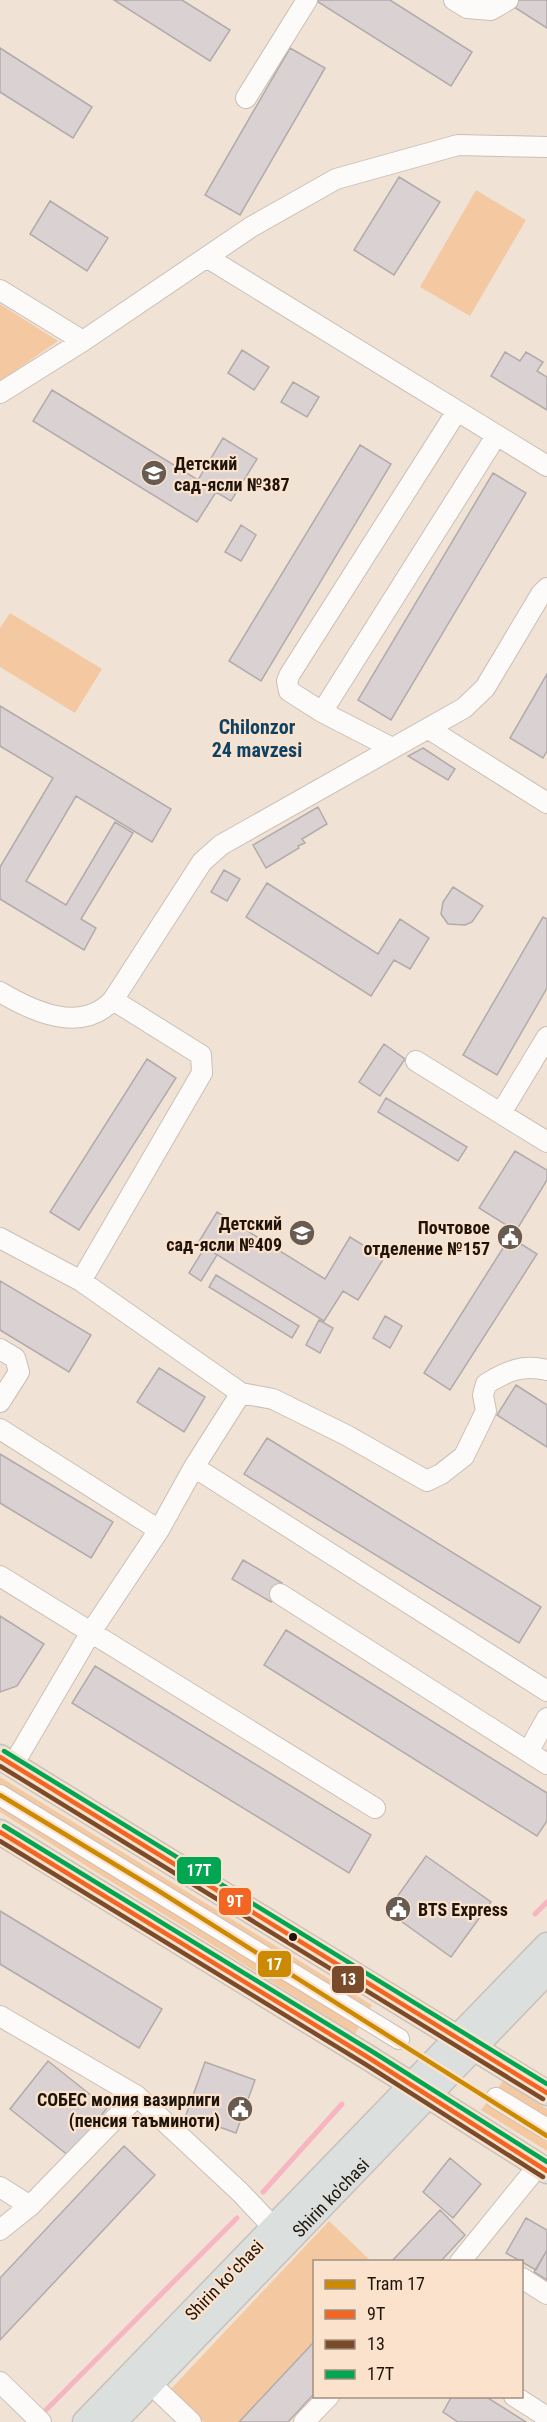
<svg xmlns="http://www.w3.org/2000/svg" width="547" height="2422" font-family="'Roboto Condensed',sans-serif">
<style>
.green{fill:#f4c9a1}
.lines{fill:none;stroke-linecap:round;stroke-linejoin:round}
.stream{stroke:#f7b4c1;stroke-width:5}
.building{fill:#d9d1d2;stroke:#b2aaab;stroke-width:1.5}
.minor-casing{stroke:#cbbfb5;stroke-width:22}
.major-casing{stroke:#c8c1bb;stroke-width:27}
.minor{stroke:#fdfbf9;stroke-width:20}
.major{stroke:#dbe0de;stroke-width:24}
.bus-1-casing{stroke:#fbe2cc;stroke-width:9}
.bus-2-casing{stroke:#fbe2cc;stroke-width:9}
.bus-3-casing{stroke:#fbe2cc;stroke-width:9}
.bus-1{stroke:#f26522;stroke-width:4.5}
.bus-2{stroke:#7a4b2a;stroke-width:4.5}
.bus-3{stroke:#00a651;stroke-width:4.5}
.tram-1-casing{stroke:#fbe2cc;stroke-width:9}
.tram-1{stroke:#cc8902;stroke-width:4.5}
.bus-dot{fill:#1f140b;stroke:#fbe2cc;stroke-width:2}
.labels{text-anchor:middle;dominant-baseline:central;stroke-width:4.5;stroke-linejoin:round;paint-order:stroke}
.poi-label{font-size:18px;font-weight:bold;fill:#1f140b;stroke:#fbe2cc;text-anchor:end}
.street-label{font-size:18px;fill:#1f140b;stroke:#fbe2cc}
.neighbourhood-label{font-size:20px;font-weight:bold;fill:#0c4265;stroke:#fbe2cc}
.line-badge{stroke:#fbe2cc;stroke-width:2}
.badge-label{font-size:16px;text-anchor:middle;font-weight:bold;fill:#fff}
</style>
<rect width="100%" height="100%" fill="#f0e3d6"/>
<path class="green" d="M476 190 526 220 470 316 420 287Z
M0 304 58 341 0 381Z
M10 613 102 669 75 713 0 667V628Z
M0 1777 372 2005 355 2034 0 1812Z
M503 2081 547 2109V2151L481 2110Z
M329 2221 371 2261 314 2262V2342L239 2422H204L170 2390Z"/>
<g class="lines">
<path class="stream" d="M535 1914 547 1902
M263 2192 342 2104
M39 2417 237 2218"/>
</g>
<path class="building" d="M114 0H182L230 30 210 61Z
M315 0H390L472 52 451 86Z
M518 0H547V28L514 7Z
M0 48 92 107 73 138 0 92Z
M290 48 325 68 240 215 205 195Z
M399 177 440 202 394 275 354 250Z
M50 201 108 238 87 271 30 234Z
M242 350 269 367 254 390 228 373Z
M505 352 520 361 526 352 543 362 537 371 547 377V410L491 376Z
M293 382 319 397 307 417 281 402Z
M52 390 198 480 223 438 257 459 231 501 216 492 197 522 33 421Z
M360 445 391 464 261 681 229 661Z
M493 473 526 493 391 720 358 700Z
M241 525 256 535 241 561 225 552Z
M547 674V751L543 758 510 738Z
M0 706 171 809 152 842 76 796 26 881 66 905 115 822 133 833 81 919 96 928 84 950 0 899V867L53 778 0 746Z
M423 748 455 769 448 780 408 756Z
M318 807 327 824 302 839 305 843 298 846 299 848 266 868 253 845Z
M224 870 240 879 227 901 211 892Z
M267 883 378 954 400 919 429 938 410 969 394 960 371 996 246 917Z
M453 887 483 906 472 922 465 925 448 924 441 914 443 902Z
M543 917 547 919V988L497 1075 463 1055Z
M384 1044 405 1059 380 1096 359 1082Z
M147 1059 176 1078 79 1230 50 1212Z
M386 1098 467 1147 458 1161 378 1112Z
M515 1151 547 1170V1180L516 1231 479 1208Z
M217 1212 325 1279 350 1237 384 1258 358 1300 343 1291 324 1321 198 1243Z
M510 1237 537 1254 450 1390 424 1373Z
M205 1247 217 1255 201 1281 189 1273Z
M216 1275 299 1326 292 1338 209 1287Z
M0 1281 91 1335 69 1372 0 1330Z
M385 1316 402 1326 390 1348 373 1338Z
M319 1320 333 1328 320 1353 306 1345Z
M159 1368 205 1397 184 1432 137 1402Z
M516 1385 547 1405V1447L497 1415Z
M267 1438 541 1607 519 1643 244 1474Z
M0 1454 113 1522 91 1558 0 1503Z
M243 1560 282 1583 271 1602 232 1579Z
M0 1616 44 1644 17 1686 0 1692Z
M286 1630 547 1793V1821L537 1836 264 1665Z
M95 1666 371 1835 349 1873 72 1703Z
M426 1856 491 1902 451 1957 387 1911Z
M0 1911 162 2009 139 2048 0 1964Z
M48 2061 107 2108 69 2156 10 2109Z
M205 2062 255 2080 236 2133 186 2115Z
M124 2146 155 2175 0 2340V2278Z
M450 2158 481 2184 453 2218 423 2192Z
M440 2210 465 2235 440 2262H391Z
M526 2218 547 2230V2250L536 2270 506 2253Z
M547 2250V2280L534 2272Z
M314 2342V2394L288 2422H239Z
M452 2396H485L526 2422H458L443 2412Z"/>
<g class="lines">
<g class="minor-casing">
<path id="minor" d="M454 0 467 8 491 10 508 0
M246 98 307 0
M208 258 547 466
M0 290 83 341
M0 393 83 341 251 227 336 179 458 145 547 147
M322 712 289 691 287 681 290 674 457 411
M429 729 547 803
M392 748 322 712 496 436
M0 992C34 1012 81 1034 113 1000L202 862 221 845 464 708 485 688 541 594 547 588
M416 1061 547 1142
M501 1113 547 1037
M0 1238 81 1281 241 1393 194 1467 159 1530 91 1632 13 1765
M81 1281 202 1073 201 1055 113 1000
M0 1349 15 1358 19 1372 0 1402
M241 1393 273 1399 346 1435 427 1481 441 1474 464 1456 486 1411 483 1395 486 1384C507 1371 523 1364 547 1370
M0 1429 159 1530
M194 1467 547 1691
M0 1576 375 1808
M280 1594 547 1764
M528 1752 547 1718
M0 1795 399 2039
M0 2016 137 2096 30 2206 0 2230
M137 2096 240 2192 274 2228
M496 2098 547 2129
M0 2187 30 2206
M460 2262 538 2166
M522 2278 547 2294
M0 2382 41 2422
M151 2384 191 2422
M514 2396 547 2417
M304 2422 329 2396"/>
</g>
<g class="major-casing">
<g id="major">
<path d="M0 1757 547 2093"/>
<path d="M0 1832 369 2058 547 2171"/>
<path d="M85 2422 547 1945"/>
<path id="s1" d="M114 2422 547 1972"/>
</g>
</g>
<use href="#minor" class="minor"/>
<use href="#major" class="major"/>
<g class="bus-1-casing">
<path id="bus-1" d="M0 1757 547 2093
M0 1832 369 2058 547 2171"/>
</g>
<g class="bus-2-casing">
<path id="bus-2" d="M0 1766 543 2099
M0 1841 365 2064 543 2177"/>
</g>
<g class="bus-3-casing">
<path id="bus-3" d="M4 1751 547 2084
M4 1826 373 2052 547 2162"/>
</g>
<use href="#bus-1" class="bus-1"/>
<use href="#bus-2" class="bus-2"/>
<use href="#bus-3" class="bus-3"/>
<g class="tram-1-casing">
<path id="tram-1" d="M0 1795 154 1888 547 2136"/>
</g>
<use href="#tram-1" class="tram-1"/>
</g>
<defs>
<g id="school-disc" transform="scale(1.35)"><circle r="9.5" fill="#685c52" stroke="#fbe2cc"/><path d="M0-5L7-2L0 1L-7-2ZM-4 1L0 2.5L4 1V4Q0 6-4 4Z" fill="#fff"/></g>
<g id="civic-disc" transform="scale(1.35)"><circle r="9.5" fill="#685c52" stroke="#fbe2cc"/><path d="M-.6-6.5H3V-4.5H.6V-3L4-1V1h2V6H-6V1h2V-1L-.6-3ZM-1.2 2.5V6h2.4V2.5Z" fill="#fff"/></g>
</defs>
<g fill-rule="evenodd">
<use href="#school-disc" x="154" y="473"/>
<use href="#school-disc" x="302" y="1233"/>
<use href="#civic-disc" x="510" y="1237"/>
<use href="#civic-disc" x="398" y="1909"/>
<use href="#civic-disc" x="240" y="2109"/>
</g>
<circle class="bus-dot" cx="293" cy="1937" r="5"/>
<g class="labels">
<g class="poi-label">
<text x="174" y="463" text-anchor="start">Детский<tspan x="174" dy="21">сад-ясли №387</tspan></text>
<text x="282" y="1223">Детский<tspan x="282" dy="21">сад-ясли №409</tspan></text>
<text x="490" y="1227">Почтовое<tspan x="490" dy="21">отделение №157</tspan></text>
<text x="418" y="1909" text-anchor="start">BTS Express</text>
<text x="220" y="2099">СОБЕС молия вазирлиги<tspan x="220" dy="21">(пенсия таъминоти)</tspan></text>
</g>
<g class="street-label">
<text stroke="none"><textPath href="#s1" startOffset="312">Shirin ko'chasi</textPath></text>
<text transform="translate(224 2280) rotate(-46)">Shirin koʻchasi</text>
</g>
<g class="neighbourhood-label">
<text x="257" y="727">Chilonzor<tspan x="257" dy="23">24 mavzesi</tspan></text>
</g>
</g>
<g class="line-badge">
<rect x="176" y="1856" width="46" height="29" rx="6" fill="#00a651"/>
<rect x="218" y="1887" width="34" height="29" rx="6" fill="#f26522"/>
<rect x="257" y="1950" width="35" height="28" rx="6" fill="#cc8902"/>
<rect x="331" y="1965" width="34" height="29" rx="6" fill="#7a4b2a"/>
</g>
<g class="badge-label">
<text x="199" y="1876">17T</text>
<text x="235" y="1907">9Т</text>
<text x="274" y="1970">17</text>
<text x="348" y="1985">13</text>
</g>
<rect x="313" y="2260" width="210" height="138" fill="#fbe2cc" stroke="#a3907f" stroke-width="1.5"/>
<rect x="325" y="2280" width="30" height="9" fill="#cc8902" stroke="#a3907f" stroke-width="1.5"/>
<text x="367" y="2290" font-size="18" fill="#1f140b">Tram 17</text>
<rect x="325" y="2310" width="30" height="9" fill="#f26522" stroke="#a3907f" stroke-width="1.5"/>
<text x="367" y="2320" font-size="18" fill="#1f140b">9Т</text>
<rect x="325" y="2340" width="30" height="9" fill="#7a4b2a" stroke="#a3907f" stroke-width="1.5"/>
<text x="367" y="2350" font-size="18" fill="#1f140b">13</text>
<rect x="325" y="2370" width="30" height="9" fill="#00a651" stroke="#a3907f" stroke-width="1.5"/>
<text x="367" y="2380" font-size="18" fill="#1f140b">17T</text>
</svg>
